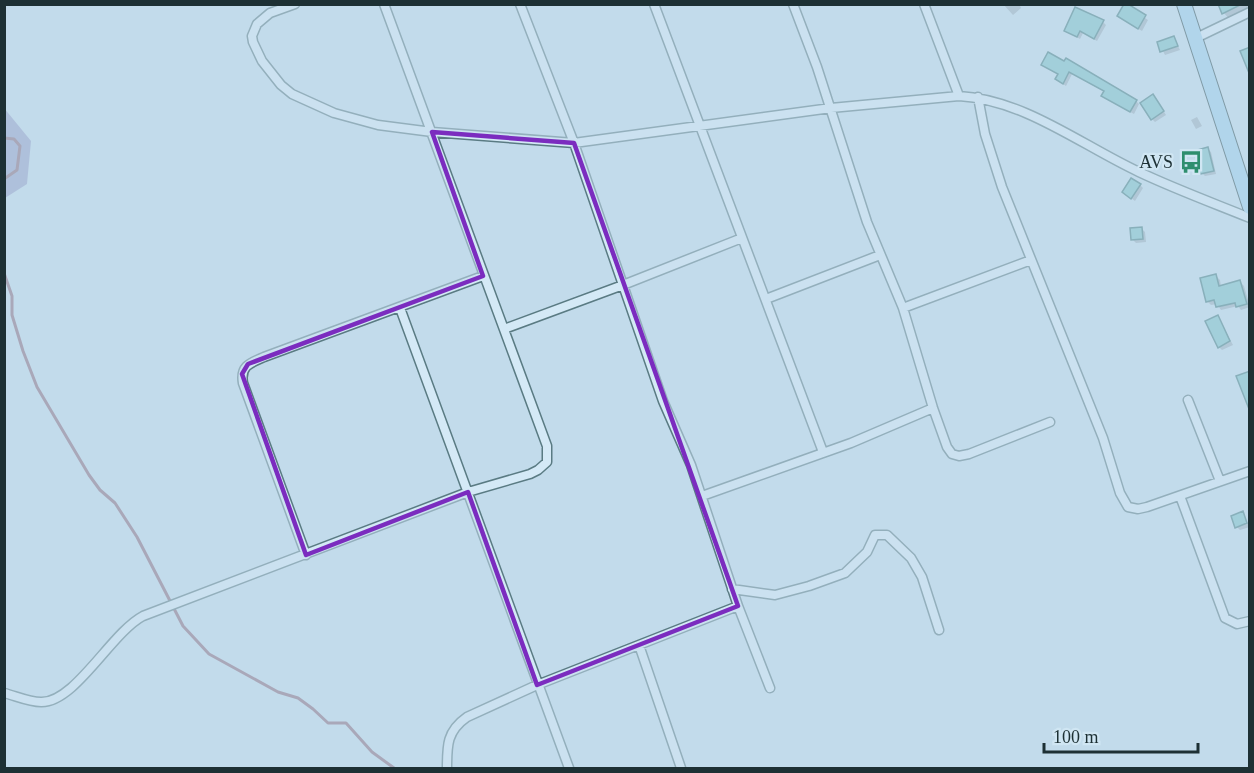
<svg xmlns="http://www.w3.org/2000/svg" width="1254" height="773" font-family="Georgia,serif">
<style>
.green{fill:#96a1c8}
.shadow{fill:#0003}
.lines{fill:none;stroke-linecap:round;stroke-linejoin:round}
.stream{stroke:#8a6c7d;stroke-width:3}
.building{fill:#7ac0c6;stroke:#427c80;stroke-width:1.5}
.minor-casing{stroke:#5a7b83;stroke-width:11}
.primary-casing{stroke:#2e4c51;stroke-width:16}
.minor{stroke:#d4e9f6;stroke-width:8}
.primary{stroke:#9bcfec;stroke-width:14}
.marked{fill:none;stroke:#7b2cbf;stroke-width:4.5;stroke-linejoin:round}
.labels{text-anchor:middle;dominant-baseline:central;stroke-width:4.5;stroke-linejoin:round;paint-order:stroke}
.poi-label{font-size:18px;fill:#1d3034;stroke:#d0e6f3;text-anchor:end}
</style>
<rect width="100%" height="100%" fill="#c2dbeb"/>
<path class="green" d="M4 108 31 141 27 184 5 198Z"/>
<path class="shadow" d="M1003 4H1019L1021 8 1013 15Z
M1220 4H1250V10L1230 20 1224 13Z
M1126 5 1148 20 1142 31 1122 19Z
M1103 22 1106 25 1097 41 1083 33 1080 39 1065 30Z
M1174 38 1180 50 1165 55 1159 43Z
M1065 63 1136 101 1139 104 1134 114 1106 99 1103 96 1105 92 1072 74 1066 86 1056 79 1059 75 1043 65Z
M1156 99 1166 115 1155 122 1152 119Z
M1197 117 1202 126 1196 129 1191 120Z
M1208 149 1211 152 1216 174 1205 176 1202 173Z
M1140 185 1143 188 1135 201 1127 195Z
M1142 229 1145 232 1146 242 1136 243 1132 239Z
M1216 276 1220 280 1221 287 1240 282 1244 286 1250 307 1241 310 1238 306 1221 310 1217 304 1211 305 1207 301Z
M1218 317 1233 345 1222 350 1219 347Z
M1242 513 1250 527 1240 530 1237 527Z"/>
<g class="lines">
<path class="stream" d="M4 138 14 139 20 146 17 170 4 179
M4 273 12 296V315L23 351 37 387 89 475 100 490 115 503 137 537 183 626 209 654 278 692 298 698 313 709 328 723H346L372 752 394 768"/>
</g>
<path class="building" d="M1124 4H1128L1146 15 1138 29 1117 16Z
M1218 4H1242L1222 14Z
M1075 7 1104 20 1094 39 1080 31 1077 37 1064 31Z
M1174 36 1178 46 1160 52 1157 42Z
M1250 47V73H1249L1240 51Z
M1048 52 1064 61 1066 58 1137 100 1130 112 1101 96 1104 91 1069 72 1063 84 1055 79 1058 74 1041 65Z
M1153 94 1164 111 1151 120 1140 103Z
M1208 147 1214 171 1200 174 1194 151Z
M1131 178 1141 184 1131 199 1122 192Z
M1142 227 1143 239 1131 240 1130 228Z
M1216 274 1219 286 1240 280 1247 304 1236 307 1235 303 1216 307 1214 300 1206 302 1200 278Z
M1218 315 1230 341 1218 348 1205 321Z
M1250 371V409H1249L1236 376Z
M1243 511 1247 523 1235 528 1231 516Z"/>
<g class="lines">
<g class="minor-casing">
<path id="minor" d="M295 4 270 13 257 24 252 36 253 42 262 61 281 85 292 94 334 113 378 125 432 132 574 143 831 108 959 96C1025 100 1081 145 1139 172 1175 189 1213 203 1250 218
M520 4 574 143 663 401 691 465 738 606 770 688
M654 4 823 452
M793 4 817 67 867 222 903 308 933 408 947 447 952 454 959 456 969 454 1050 422
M924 4 959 96
M1194 39 1250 12
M978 97 985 134 1002 187 1103 438 1120 493 1128 507 1138 509 1147 507 1250 471
M766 299 880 255
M400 308 569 768
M903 308 1031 260
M504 329 623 285 742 238
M1188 400 1220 481
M702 496 851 443 933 408
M1180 496 1225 618 1237 624 1250 621
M306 555 243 383C240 366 250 363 264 357L483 276
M732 589 775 595 809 586 845 573 867 552 875 535H887L911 558 922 577 939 630
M639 645 681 768
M4 693C16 696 29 702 41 702 75 703 111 633 143 616L468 492 530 474 538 470 547 462V446L384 4
M447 768C447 745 447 731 467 717L537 685 738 606"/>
</g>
<g class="primary-casing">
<path id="primary" d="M1184 4 1250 207"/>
</g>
<use href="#minor" class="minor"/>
<use href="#primary" class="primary"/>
</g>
<path d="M0 0H1254V773H0ZM432 132 574 143 738 606 537 685 468 492 306 555 242 374 248 364 483 276Z" fill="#c2dbeb" fill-opacity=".55" fill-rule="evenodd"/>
<path class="marked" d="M432 132 574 143 738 606 537 685 468 492 306 555 242 374 248 364 483 276Z"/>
<defs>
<g id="bus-bare" transform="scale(1.8)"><path d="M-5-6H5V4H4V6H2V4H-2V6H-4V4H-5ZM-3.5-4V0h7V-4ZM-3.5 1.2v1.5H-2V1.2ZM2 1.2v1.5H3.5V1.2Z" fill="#2e8e6e" stroke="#d0e6f3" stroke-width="2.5" paint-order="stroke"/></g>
</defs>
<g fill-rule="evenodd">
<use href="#bus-bare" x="1191" y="162"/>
</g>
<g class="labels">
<g class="poi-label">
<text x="1173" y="162">AVS</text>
</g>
</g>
<rect width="1254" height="773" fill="none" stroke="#1d3034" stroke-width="12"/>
<path d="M1044 743v9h154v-9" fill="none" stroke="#1d3034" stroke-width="3"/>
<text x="1053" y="743" font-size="18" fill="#1d3034" stroke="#d0e6f3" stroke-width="4.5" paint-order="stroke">100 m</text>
</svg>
